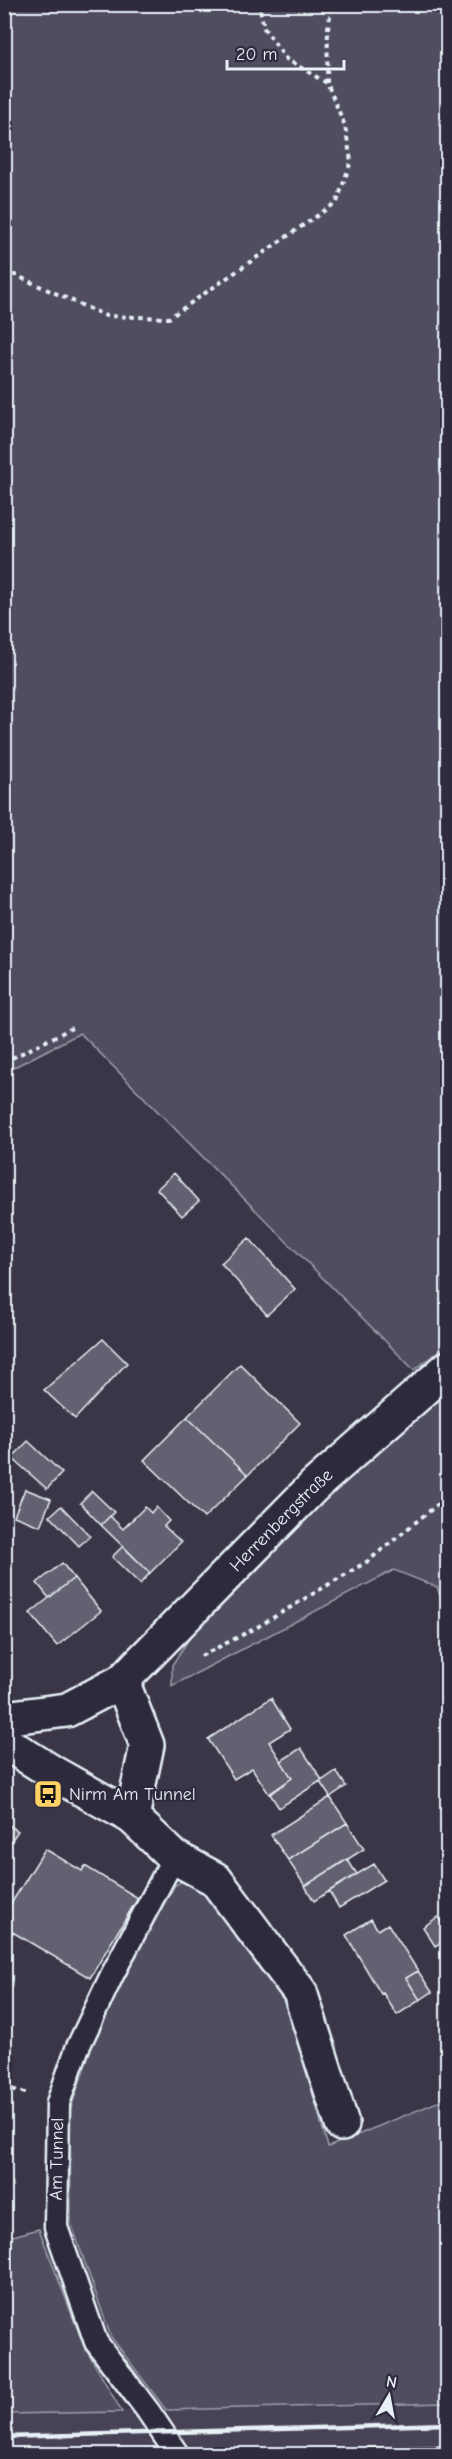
<svg xmlns="http://www.w3.org/2000/svg" width="452" height="2459" font-family="'Comic Neue',sans-serif">
<style>
.built{fill:#464354}
.green{fill:#504e5f;stroke:#9ca0ac;stroke-width:1.5}
.building{fill:#636171;stroke:#e8f1f8;stroke-width:1.5}
.lines{fill:none;stroke-linecap:round;stroke-linejoin:round}
.lane-casing{stroke:#e8f1f8;stroke-width:27}
.street-casing{stroke:#e8f1f8;stroke-width:38}
.path{stroke:#e8f1f8;stroke-width:4;stroke-dasharray:4.5 4.5;stroke-linecap:butt}
.lane{stroke:#2f2a3d;stroke-width:22}
.street{stroke:#2f2a3d;stroke-width:33}
.rail{stroke:#e8f1f8;stroke-width:4.5}
.labels{text-anchor:middle;dominant-baseline:central;stroke-width:4.5;stroke-linejoin:round;paint-order:stroke}
.street-label{font-size:18px;fill:#e8f1f8;stroke:#2f2a3d}
.poi-label{font-size:18px;fill:#e8f1f8;stroke:#2f2a3d;text-anchor:start}
</style>
<rect width="100%" height="100%" fill="#3a3648"/>
<filter id="ink" filterUnits="userSpaceOnUse"><feTurbulence type="fractalNoise" baseFrequency=".0167" numOctaves="2"/><feDisplacementMap in="SourceGraphic" scale="12" xChannelSelector="R" yChannelSelector="G"/><feConvolveMatrix kernelMatrix="1 2 1 2 8 2 1 2 1" color-interpolation-filters="sRGB"/></filter>
<g filter="url(#ink)">
<path class="built" d="M447 2403V2454H5L4 2414Z"/>
<path class="green" d="M5 4 447 5 448 1344 414 1370 80 1033 5 1072Z
M447 1390V1616L437 1587 394 1570 172 1686V1665L198 1625 321 1502Z
M190 1877 206 1888 286 2001 328 2147 447 2098V2403L166 2410 111 2337 71 2223 70 2111 89 2054 121 1980 175 1885Z
M39 2229 84 2346 122 2412 5 2414V2238Z"/>
<path class="building" d="M174 1173 199 1201 182 1216 157 1189Z
M249 1238 295 1289 267 1315 221 1263Z
M103 1339 127 1363 75 1419 44 1390Z
M240 1364 300 1423 248 1475 187 1417Z
M187 1417 248 1475 204 1518 144 1460Z
M28 1441 62 1473 47 1489 12 1458Z
M25 1489 51 1499 40 1526 14 1516Z
M92 1491 114 1512 101 1525 80 1503Z
M61 1506 90 1536 79 1546 50 1516Z
M145 1507 151 1513 156 1507 169 1521 164 1526 181 1542 150 1573 101 1525 110 1516 123 1529Z
M123 1546 150 1573 140 1584 112 1557Z
M62 1563 74 1578 49 1598 37 1583Z
M74 1578 101 1611 57 1646 30 1613Z
M271 1698 290 1729 269 1742 292 1778 269 1794 252 1768 234 1779 208 1739Z
M301 1748 322 1780 279 1808 270 1794 292 1778 281 1761Z
M336 1771 346 1786 330 1797 320 1782Z
M330 1797 347 1823 288 1860 271 1835Z
M4 1822 18 1831 4 1851Z
M347 1823 364 1849 305 1886 288 1860Z
M45 1849 82 1871 85 1866 138 1898 90 1978 4 1927V1915Z
M347 1859 357 1874 314 1901 305 1886Z
M374 1864 384 1880 339 1908 329 1891Z
M438 1917 448 1932V1938L435 1946 423 1927Z
M371 1919 378 1930 388 1924 418 1971 406 1978 420 2000 397 2015 383 1993 381 1994 346 1935Z
M418 1971 432 1992 420 2000 406 1978Z"/>
<g class="lines">
<g class="lane-casing">
<path id="lane" d="M174 1857 112 1975 77 2049 58 2103 56 2227 96 2342 148 2411 177 2454"/>
</g>
<g class="street-casing">
<g id="street">
<path id="s1" d="M4 1718 67 1710 122 1681 314 1486 448 1368"/>
<path d="M4 1742 55 1774 132 1817 147 1745 122 1681"/>
<path d="M132 1817 174 1857 215 1879 300 1992 342 2124"/>
</g>
</g>
<path class="path" d="M327 83 328 28 332 4
M4 275H15L106 316 169 318 337 202 351 161 345 126 327 83 286 59 264 28 259 4
M4 1062 72 1028
M201 1656 254 1629 368 1561 448 1496
M4 2087 29 2094"/>
<use href="#lane" class="lane"/>
<use href="#street" class="street"/>
<path class="rail" d="M4 2437 448 2424
M180 2454 448 2447"/>
</g>
</g>
<defs>
<g id="bus-square" transform="scale(1.5)"><rect x="-9" y="-9" width="18" height="18" rx="4" fill="#ffd166" stroke="#2f2a3d"/><path d="M-5-6H5V4H4V6H2V4H-2V6H-4V4H-5ZM-3.5-4V0h7V-4ZM-3.5 1.2v1.5H-2V1.2ZM2 1.2v1.5H3.5V1.2Z" fill="#111"/></g>
</defs>
<g fill-rule="evenodd">
<use href="#bus-square" x="48" y="1794"/>
</g>
<g class="labels">
<g class="street-label">
<text stroke="none"><textPath href="#s1" startOffset="352">Herrenbergstraße</textPath></text>
<text transform="translate(57 2159) rotate(-89)">Am Tunnel</text>
</g>
<g class="poi-label">
<text x="69" y="1794">Nirm Am Tunnel</text>
</g>
</g>
<rect width="452" height="2459" fill="none" stroke="#2f2a3d" stroke-width="24"/>
<rect x="12" y="12" width="428" height="2435" fill="none" stroke="#e8f1f8" stroke-width="2" filter="url(#ink)"/>
<g transform="translate(389 2396) rotate(10)" stroke="#2f2a3d" stroke-width="4.5" paint-order="stroke">
<path d="M0-4.5L10 22L0 15L-10 22Z" fill="#e8f1f8"/>
<text y="-9" font-size="16" font-weight="bold" text-anchor="middle" fill="#e8f1f8">N</text>
</g>
<path d="M227 60v9h117v-9" fill="none" stroke="#e8f1f8" stroke-width="3"/>
<text x="236" y="60" font-size="18" fill="#e8f1f8" stroke="#2f2a3d" stroke-width="4.5" paint-order="stroke">20 m</text>
</svg>
